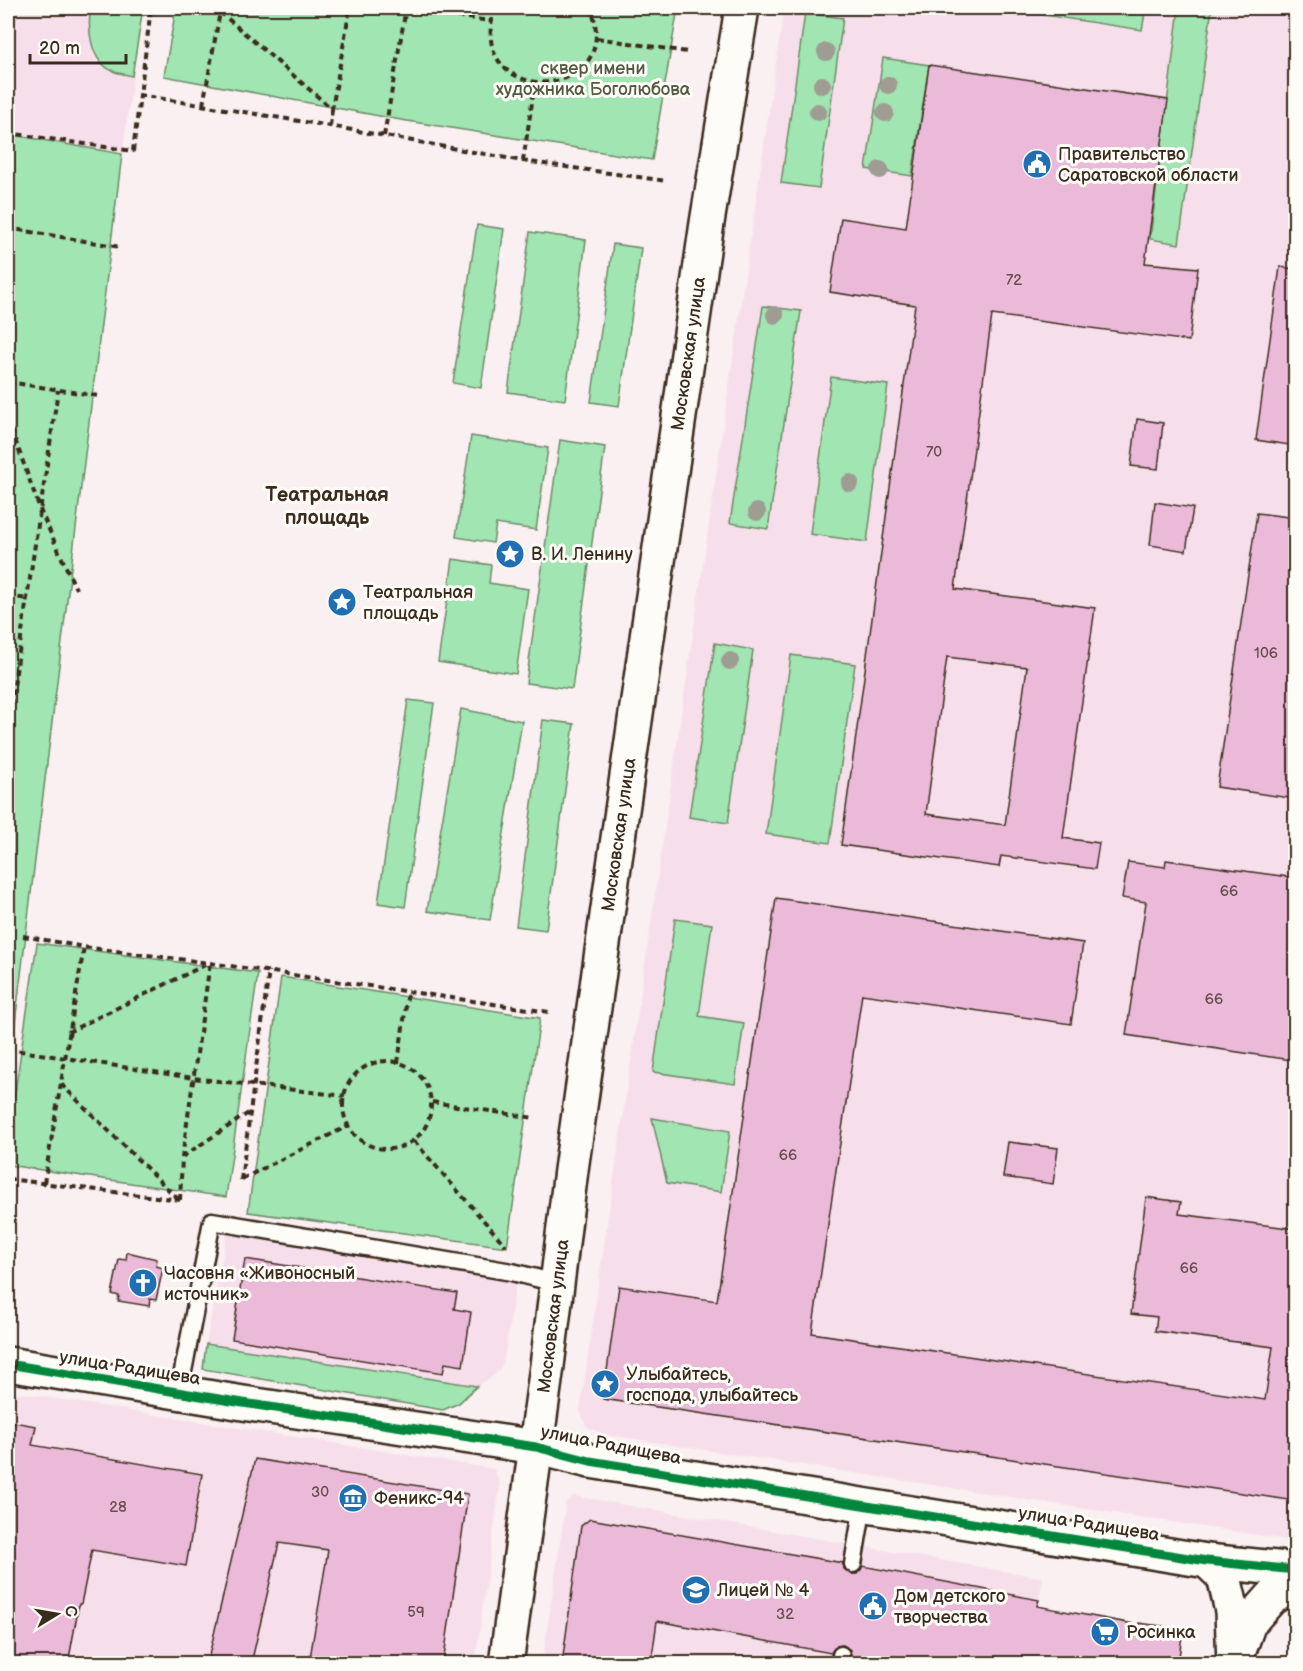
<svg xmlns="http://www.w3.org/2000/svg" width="1303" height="1671" font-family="'Balsamiq Sans',sans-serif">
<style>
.built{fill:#f6dfea}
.green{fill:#a0e5b2;stroke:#6e8868;stroke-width:1.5}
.building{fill:#ecbad9;stroke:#3b2a1e;stroke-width:1.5;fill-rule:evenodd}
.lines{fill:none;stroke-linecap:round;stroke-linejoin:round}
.service-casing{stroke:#3b2a1e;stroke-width:21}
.tertiary-casing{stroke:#3b2a1e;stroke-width:38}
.secondary-casing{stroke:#3b2a1e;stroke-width:38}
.path{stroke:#3b2a1e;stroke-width:4;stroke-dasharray:6 4.5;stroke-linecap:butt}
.service{stroke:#fdfcf7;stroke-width:16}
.tertiary{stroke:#fdfcf7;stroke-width:33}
.secondary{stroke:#fdfcf7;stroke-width:33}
.cycleway-casing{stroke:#fdfcf7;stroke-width:13}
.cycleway{stroke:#00873e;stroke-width:9}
.tree{fill:#9f9c91}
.labels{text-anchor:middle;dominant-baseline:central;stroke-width:6;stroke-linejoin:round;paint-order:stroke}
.number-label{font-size:15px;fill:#674e4d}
.park-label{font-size:18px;fill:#545943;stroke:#fdfcf7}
.poi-label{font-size:18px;fill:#3b2a1e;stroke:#fdfcf7;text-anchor:start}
.street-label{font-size:18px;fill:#3b2a1e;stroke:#fdfcf7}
.neighbourhood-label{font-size:20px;font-weight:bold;fill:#3b2a1e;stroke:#fdfcf7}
</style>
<rect width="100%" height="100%" fill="#faeff1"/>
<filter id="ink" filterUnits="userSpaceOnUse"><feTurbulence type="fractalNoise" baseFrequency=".0167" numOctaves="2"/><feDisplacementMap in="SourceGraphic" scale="12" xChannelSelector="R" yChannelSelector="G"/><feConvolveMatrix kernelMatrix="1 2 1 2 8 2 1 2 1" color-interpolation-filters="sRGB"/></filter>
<g filter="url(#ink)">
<path class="built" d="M8 8H143L122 154 8 134Z
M784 8H1295V1541L601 1434 586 1426 580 1411Z
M227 1233 516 1283 504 1359 501 1367 495 1375 477 1386 206 1344Z
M8 1391 494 1469 500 1485 475 1663H8Z
M574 1496 1043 1578 1027 1663 542 1664 566 1502Z"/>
<path class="green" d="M91 8H143L132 76C126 74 119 74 113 71 90 62 87 28 91 8Z
M176 8H678L652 160 401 120 164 76Z
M1031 8H1146L1142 30 1030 13Z
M1179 8H1212L1179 244 1150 239Z
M805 13 843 18 819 188 781 183Z
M883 58 929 65 912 176 866 169Z
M8 134 122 154 8 1080Z
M477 225 504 229 481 388 453 383Z
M530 232 586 240 565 400 508 392Z
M613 244 641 248 619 406 591 402Z
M763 306 801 311 768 529 730 523Z
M831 377 888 385 867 542 810 534Z
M471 436 548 448 536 530 496 524 493 543 456 537Z
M560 440 605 447 572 689 526 683Z
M453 559 491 565 489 583 528 589 516 674 438 662Z
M715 643 753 650 728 823 689 817Z
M791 655 855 664 830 843 766 834Z
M408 700 434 703 405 907 378 903Z
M461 709 522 721 490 920 427 911Z
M543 720 574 724 546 930 516 926Z
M675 919 712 924 699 1016 744 1023 735 1084 653 1072Z
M37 943 258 973 226 1197 8 1165V1140Z
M281 977 540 1018 507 1247 248 1212Z
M652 1118 730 1131 721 1192 667 1183Z
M206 1344 477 1386 459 1403 443 1410 203 1369Z"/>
<path class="building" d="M929 65 1168 100 1145 263 1198 268 1189 341 992 315 955 589 1095 608 1063 838 1099 843 1095 869 1001 856 999 867 841 845 915 305 830 292 841 218 906 228ZM947 657 1027 667 1005 825 926 814Z
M1280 267 1296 269V446L1256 440Z
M1137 419 1163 423 1158 469 1131 466Z
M1155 502 1193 508 1186 551 1150 545Z
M1257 513 1296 518V799L1217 787Z
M1166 860 1296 878V1032L1291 1060 1126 1035 1146 902 1122 898 1128 862 1165 867Z
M776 898 1083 943 1071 1024 862 994 812 1333 1265 1400 1273 1347 1155 1331 1157 1317 1131 1314 1146 1197 1181 1202 1179 1214 1296 1229V1501L603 1399 619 1286 717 1301Z
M1008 1142 1058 1148 1053 1184 1003 1177Z
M127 1252 157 1259 156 1266 163 1268 156 1300 150 1299 149 1306 118 1301 119 1296 112 1294 119 1259 126 1260Z
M245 1259 457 1293 454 1309 471 1312 463 1366 445 1363 443 1373 232 1339Z
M8 1421 36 1426 32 1445 202 1474 186 1566 92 1550 81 1604H79L68 1664H8Z
M255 1459 468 1494 443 1664H309L328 1550 279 1543 251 1664H207Z
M590 1519 843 1563V1568L851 1574H857L863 1566 1039 1600 1037 1606 1139 1625V1623L1183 1629 1178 1664H886L851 1657 850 1650 843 1645 836 1646 831 1653 657 1621 651 1664H562L581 1526Z"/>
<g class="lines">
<g class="service-casing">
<path id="service" d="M179 1392 212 1221 512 1272 556 1283
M853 1564 863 1505
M840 1664 841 1655"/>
</g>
<g class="tertiary-casing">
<path id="tertiary" d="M8 1364 243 1403 536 1447 590 1461 1207 1561 1296 1570
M1207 1561 1224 1577 1232 1611 1234 1664
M1237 1656 1249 1623 1271 1598 1296 1583"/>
</g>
<g class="secondary-casing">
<g id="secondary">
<path id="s1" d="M506 1664 547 1366 571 1170 617 845 707 223 742 8"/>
</g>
</g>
<path class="path" d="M395 8 490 21
M495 8C462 108 626 106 591 8
M220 12 332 109 350 8
M597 38 687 52
M139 95 330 126 523 161 667 181
M203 105 220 12 219 8
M330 126 332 109
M8 133 133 151 151 8
M384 136 406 8
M523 161 535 83
M8 228 120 247
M8 382 99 396
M8 420 41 512 76 589
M8 596 27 599
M8 726 58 390
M23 936 84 947 210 963 549 1012
M68 1032 209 963
M8 1049 193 1078 345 1096
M343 1105a44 44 0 1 1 88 0a44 44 0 1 1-88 0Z
M398 1063 408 991
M61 1084 179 1200
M432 1102 534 1118
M414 1141 506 1246
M182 1157 250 1112
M8 1179 180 1200
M242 1179 348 1126
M241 1180 269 971
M44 1183 84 947
M180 1200 182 1158 210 963"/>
<use href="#service" class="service"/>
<use href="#tertiary" class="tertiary"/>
<use href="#secondary" class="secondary"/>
<g class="cycleway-casing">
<path id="cycleway" d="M8 1364 243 1403 536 1447 590 1461 1207 1561 1296 1570"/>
</g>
<use href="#cycleway" class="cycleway"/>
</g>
<g class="tree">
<circle cx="826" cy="52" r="9"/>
<circle cx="822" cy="85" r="9"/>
<circle cx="888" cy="85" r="9"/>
<circle cx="818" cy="112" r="9"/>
<circle cx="885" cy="113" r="9"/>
<circle cx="880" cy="170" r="9"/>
<circle cx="775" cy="315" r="9"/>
<circle cx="850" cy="483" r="9"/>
<circle cx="757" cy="512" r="9"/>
<circle cx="730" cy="661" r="9"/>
</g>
</g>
<defs>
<g id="civic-disc" transform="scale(1.5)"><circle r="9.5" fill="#1f6fb2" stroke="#fdfcf7"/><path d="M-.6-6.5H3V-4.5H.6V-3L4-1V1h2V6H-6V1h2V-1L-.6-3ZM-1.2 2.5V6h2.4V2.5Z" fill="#fff"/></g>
<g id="sight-disc" transform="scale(1.5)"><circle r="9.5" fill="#1f6fb2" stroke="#fdfcf7"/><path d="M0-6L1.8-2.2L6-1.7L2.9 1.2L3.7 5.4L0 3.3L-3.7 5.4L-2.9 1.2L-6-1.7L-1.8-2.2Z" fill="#fff"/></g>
<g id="church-disc" transform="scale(1.5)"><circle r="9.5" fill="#1f6fb2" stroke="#fdfcf7"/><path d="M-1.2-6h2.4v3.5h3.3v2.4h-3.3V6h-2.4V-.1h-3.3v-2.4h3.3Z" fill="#fff"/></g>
<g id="museum-disc" transform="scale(1.5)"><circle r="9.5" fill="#1f6fb2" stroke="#fdfcf7"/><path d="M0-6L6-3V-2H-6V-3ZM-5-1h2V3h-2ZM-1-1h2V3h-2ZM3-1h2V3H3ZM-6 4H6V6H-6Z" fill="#fff"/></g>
<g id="school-disc" transform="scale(1.5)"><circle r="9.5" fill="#1f6fb2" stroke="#fdfcf7"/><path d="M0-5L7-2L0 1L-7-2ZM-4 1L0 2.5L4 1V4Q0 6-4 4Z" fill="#fff"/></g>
<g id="supermarket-disc" transform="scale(1.5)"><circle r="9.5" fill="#1f6fb2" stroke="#fdfcf7"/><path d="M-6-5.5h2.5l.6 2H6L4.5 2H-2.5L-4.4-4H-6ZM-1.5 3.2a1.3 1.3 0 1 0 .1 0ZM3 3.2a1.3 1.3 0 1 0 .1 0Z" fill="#fff"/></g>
</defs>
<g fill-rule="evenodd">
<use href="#civic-disc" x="1037" y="164"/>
<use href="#sight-disc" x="510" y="554"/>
<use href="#sight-disc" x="342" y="602"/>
<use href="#church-disc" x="143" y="1283"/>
<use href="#sight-disc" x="605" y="1384"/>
<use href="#museum-disc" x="353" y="1498"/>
<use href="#school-disc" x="696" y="1590"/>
<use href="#civic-disc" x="873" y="1606"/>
<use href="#supermarket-disc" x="1105" y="1632"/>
</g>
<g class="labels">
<g class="number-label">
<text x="1014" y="280">72</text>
<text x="934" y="452">70</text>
<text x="1266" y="653">106</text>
<text x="1229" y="891">66</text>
<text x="1214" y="999">66</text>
<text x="788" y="1155">66</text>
<text x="1189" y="1268">66</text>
<text x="320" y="1492">30</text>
<text x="118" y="1507">28</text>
<text x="416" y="1612">59</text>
<text x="785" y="1614">32</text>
</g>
<g class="park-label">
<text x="593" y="68">сквер имени<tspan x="593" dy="21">художника Боголюбова</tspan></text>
</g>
<g class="poi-label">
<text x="1058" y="154">Правительство<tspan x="1058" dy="21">Саратовской области</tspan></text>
<text x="531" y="554">В. И. Ленину</text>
<text x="363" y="592">Театральная<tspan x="363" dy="21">площадь</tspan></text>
<text x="164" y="1273">Часовня «Живоносный<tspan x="164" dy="21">источник»</tspan></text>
<text x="626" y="1374">Улыбайтесь,<tspan x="626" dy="21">господа, улыбайтесь</tspan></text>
<text x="374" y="1498">Феникс-94</text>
<text x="717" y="1590">Лицей № 4</text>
<text x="894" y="1596">Дом детского<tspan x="894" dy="21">творчества</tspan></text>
<text x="1126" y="1632">Росинка</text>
</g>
<g class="street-label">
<text stroke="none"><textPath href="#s1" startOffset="1323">Московская улица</textPath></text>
<text stroke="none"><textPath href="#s1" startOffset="837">Московская улица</textPath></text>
<text stroke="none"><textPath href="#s1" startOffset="351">Московская улица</textPath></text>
<text transform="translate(130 1368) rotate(9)">улица Радищева</text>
<text transform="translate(611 1445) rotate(11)">улица Радищева</text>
<text transform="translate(1089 1524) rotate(9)">улица Радищева</text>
</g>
<g class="neighbourhood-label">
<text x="327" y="495">Театральная<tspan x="327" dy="23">площадь</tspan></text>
</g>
</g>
<rect width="1303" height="1671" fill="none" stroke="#fdfcf7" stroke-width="30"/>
<rect x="15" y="15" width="1273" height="1641" fill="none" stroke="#3b2a1e" stroke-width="2" filter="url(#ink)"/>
<g transform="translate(57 1614) rotate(79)" stroke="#fdfcf7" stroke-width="4.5" paint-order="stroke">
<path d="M0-4.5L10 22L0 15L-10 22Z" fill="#3b2a1e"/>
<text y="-9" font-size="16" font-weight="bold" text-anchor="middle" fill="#3b2a1e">С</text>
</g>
<path d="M30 54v9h96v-9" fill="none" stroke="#3b2a1e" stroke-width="3"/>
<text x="39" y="54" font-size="18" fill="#3b2a1e" stroke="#fdfcf7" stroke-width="4.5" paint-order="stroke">20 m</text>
</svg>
